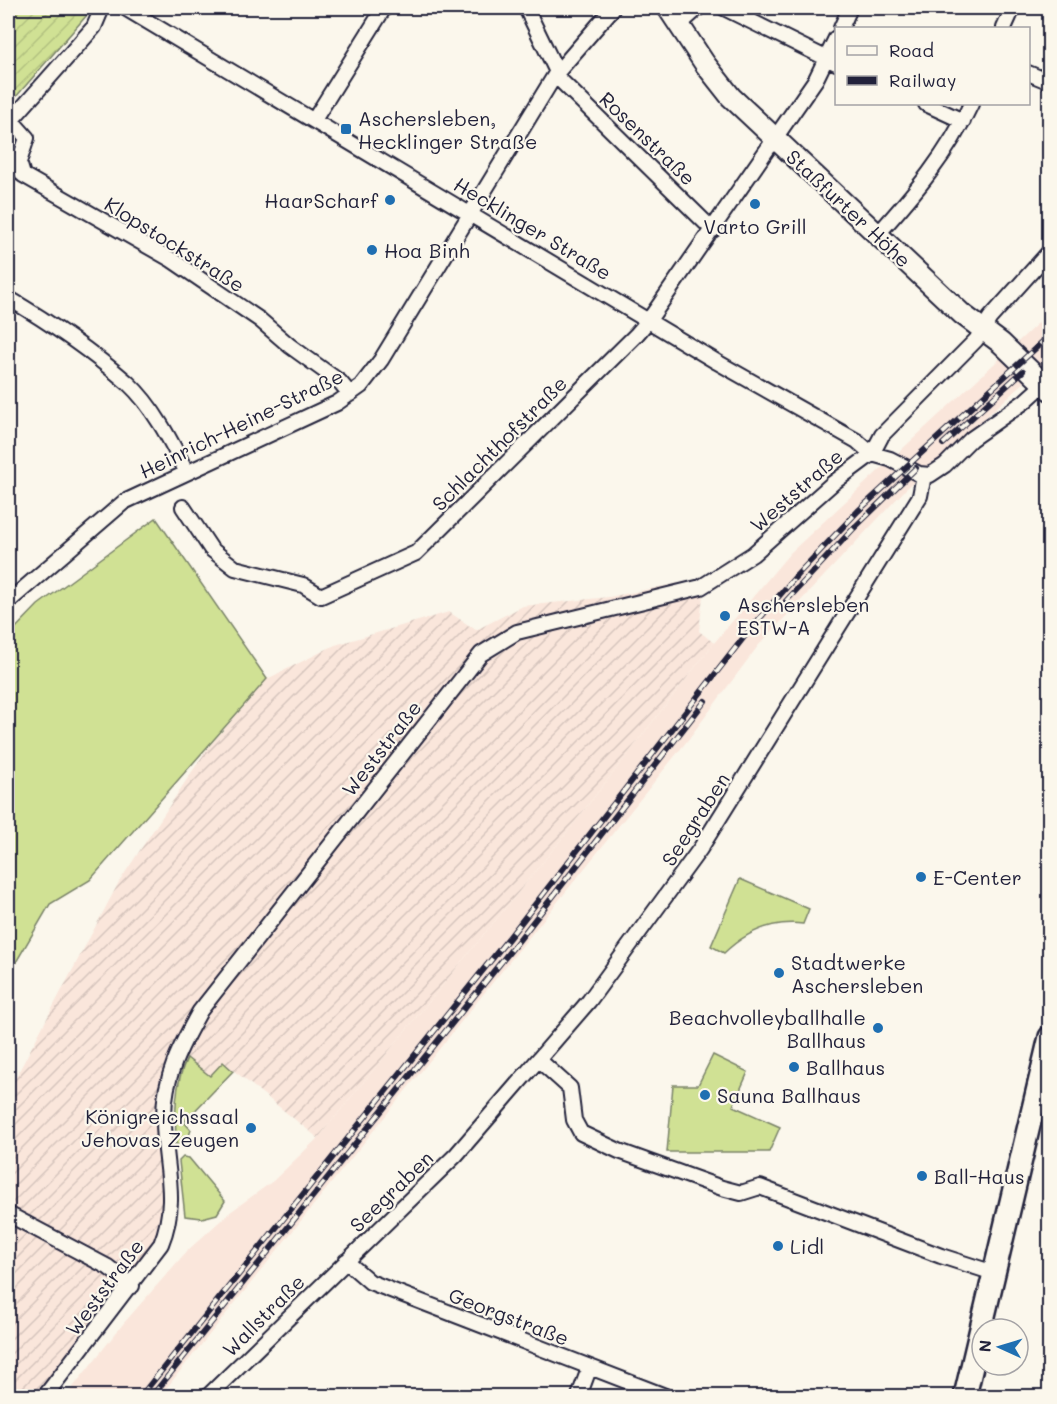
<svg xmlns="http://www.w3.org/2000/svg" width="1057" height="1404" font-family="Mali,sans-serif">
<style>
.built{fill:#fae6db}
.industrial{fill:url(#industrial-furrows)}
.grass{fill:#d0e194;stroke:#798268;stroke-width:1.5}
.garden{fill:url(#garden-furrows);stroke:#798268;stroke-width:1.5}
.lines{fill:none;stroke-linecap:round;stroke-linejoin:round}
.minor-casing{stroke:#22223b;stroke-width:18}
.secondary-casing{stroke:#22223b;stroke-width:24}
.primary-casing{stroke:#22223b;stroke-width:26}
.minor{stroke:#fbf7ec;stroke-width:14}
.secondary{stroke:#fbf7ec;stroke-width:20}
.primary{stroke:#fbf7ec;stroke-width:21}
.rail-casing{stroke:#22223b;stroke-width:6}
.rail{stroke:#fbf7ec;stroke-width:4;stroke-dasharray:11;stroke-linecap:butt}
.poi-dot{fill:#1f6fb2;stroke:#fbf7ec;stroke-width:2}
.labels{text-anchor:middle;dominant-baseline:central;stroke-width:4.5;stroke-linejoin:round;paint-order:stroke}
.poi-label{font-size:20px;fill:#22223b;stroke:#fbf7ec;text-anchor:start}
.street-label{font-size:20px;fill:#22223b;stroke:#fbf7ec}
</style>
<defs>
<pattern id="industrial-furrows" width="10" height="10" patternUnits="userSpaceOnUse" patternTransform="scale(1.5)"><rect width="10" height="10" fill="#fae6db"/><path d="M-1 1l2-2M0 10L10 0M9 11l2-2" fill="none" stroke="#d6c5bd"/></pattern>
<pattern id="garden-furrows" width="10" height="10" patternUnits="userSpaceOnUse" patternTransform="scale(1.5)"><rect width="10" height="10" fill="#d0e194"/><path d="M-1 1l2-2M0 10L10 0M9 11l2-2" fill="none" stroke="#b2c180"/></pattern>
</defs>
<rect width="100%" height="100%" fill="#fbf7ec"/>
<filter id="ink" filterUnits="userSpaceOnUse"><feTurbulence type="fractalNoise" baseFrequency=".0167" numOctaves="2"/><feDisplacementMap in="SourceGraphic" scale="12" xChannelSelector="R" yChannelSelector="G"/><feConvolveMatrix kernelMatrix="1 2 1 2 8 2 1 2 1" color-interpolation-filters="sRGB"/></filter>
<g filter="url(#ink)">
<path class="built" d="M1049 313V360L906 489 758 646 687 741 160 1396H66L123 1324 187 1251 229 1213 273 1181 318 1138 560 841 714 643 790 553Z"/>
<path class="industrial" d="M705 578 699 631 714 643 560 841 318 1138 223 1062 210 1077 171 1049 157 1098V1131L164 1193 162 1217 154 1241 126 1281 35 1396H8V1092L119 882 207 749 267 679 335 645 449 612 476 630 523 606 609 597Z"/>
<path class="grass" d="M156 518 267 679 90 880 50 904 8 976V636L38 605Z
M740 879 809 909 803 924C771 920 746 932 724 953L711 946Z
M713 1055 748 1072 733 1106 780 1127 769 1152H667L673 1085H698Z
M187 1058 210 1076 223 1062 233 1071 184 1122 191 1130 186 1144 176 1145C175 1117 174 1084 187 1058Z
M183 1157 189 1158 225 1201 217 1214 202 1218 185 1216 179 1161Z"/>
<path class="garden" d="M8 8H85L87 15 8 106Z"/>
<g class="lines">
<g class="minor-casing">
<path id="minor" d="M125 8 717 362 857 441 872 454 890 459 919 474 930 475 945 465 971 439 1024 402 1044 384
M526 8 557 72
M724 8 836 63
M679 25 698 8
M841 28 850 8
M1004 28 1013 8
M1028 73 1050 82
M555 75 713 230
M926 104 963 121
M11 120 27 138 19 162 23 175 172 260 260 320 290 346 340 382 350 394
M314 120 384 8
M8 124 94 27 102 8
M877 235C914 194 948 154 971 104
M8 298C49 322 91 351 128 383 153 406 171 441 186 471
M183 507 211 549 235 568 303 585 321 596 416 553 636 335 649 320 816 79 836 38
M8 602 124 502 337 403 361 386 381 360 555 75 613 8
M540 1061 570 1088 574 1120 581 1133 619 1151 722 1188 741 1193 760 1187 941 1256 994 1273
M8 1214 108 1267 132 1286
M346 1261 370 1282 665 1396
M45 1396 161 1244C180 1197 163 1163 164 1116 164 1076 181 1045 200 1011L481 654 517 632 701 587 753 554 833 483 872 454 882 435 976 340 990 318 1050 251
M208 1396 456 1155 589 1001 700 849 920 496 924 475
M579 1396 589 1369"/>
</g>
<g class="secondary-casing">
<path id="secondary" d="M668 8 705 64 731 97 962 314 1001 343 1050 390"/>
</g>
<g class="primary-casing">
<path id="primary" d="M965 1396 1050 1037"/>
</g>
<use href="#minor" class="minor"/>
<use href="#secondary" class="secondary"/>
<use href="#primary" class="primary"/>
<g class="rail-casing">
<path id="rail" d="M943 444 1023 371
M786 601 854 528 916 468
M141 1396 512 934 748 632 797 575 858 511 1050 335
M152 1396 519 940 705 701"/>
</g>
<use href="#rail" class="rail"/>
</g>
</g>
<g class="poi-dot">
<rect x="340" y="123" width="12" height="12" rx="3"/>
<circle cx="390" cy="200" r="6"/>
<circle cx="755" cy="204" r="6"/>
<circle cx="372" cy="250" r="6"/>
<circle cx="725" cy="616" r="6"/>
<circle cx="921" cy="877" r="6"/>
<circle cx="779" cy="973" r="6"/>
<circle cx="878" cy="1028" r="6"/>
<circle cx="794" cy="1067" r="6"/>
<circle cx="705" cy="1095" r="6"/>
<circle cx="251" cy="1128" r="6"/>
<circle cx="922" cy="1176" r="6"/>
<circle cx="778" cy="1246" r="6"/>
</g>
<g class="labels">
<g class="poi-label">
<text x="358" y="118">Aschersleben,<tspan x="358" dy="23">Hecklinger Straße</tspan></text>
<text x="378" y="200" text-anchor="end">HaarScharf</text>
<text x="755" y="226" text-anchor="middle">Varto Grill</text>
<text x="384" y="250">Hoa Binh</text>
<text x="737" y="604">Aschersleben<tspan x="737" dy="23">ESTW-A</tspan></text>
<text x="933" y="877">E-Center</text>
<text x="791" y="962">Stadtwerke<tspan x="791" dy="23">Aschersleben</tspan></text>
<text x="866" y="1017" text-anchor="end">Beachvolleyballhalle<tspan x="866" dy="23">Ballhaus</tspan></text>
<text x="806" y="1067">Ballhaus</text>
<text x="717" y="1095">Sauna Ballhaus</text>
<text x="239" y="1116" text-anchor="end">Königreichssaal<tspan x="239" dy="23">Jehovas Zeugen</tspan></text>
<text x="934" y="1176">Ball-Haus</text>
<text x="790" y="1246">Lidl</text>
</g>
<g class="street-label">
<text transform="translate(648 138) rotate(44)">Rosenstraße</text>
<text transform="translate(849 208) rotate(43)">Staßfurter Höhe</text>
<text transform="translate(533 228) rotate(31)">Hecklinger Straße</text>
<text transform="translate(175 244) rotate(32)">Klopstockstraße</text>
<text transform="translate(241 423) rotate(-26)">Heinrich-Heine-Straße</text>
<text transform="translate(499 443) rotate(-45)">Schlachthofstraße</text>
<text transform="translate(796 490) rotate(-41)">Weststraße</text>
<text transform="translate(381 748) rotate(-52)">Weststraße</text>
<text transform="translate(695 819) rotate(-57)">Seegraben</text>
<text transform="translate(391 1191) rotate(-44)">Seegraben</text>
<text transform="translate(104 1287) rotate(-53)">Weststraße</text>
<text transform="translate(263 1315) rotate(-45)">Wallstraße</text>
<text transform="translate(509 1316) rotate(21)">Georgstraße</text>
</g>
</g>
<rect width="1057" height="1404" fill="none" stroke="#fbf7ec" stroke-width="30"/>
<rect x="15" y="15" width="1027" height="1374" fill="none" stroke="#22223b" stroke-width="2" filter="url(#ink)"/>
<rect x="835" y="27" width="195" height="78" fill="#fbf7ec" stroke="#a4a2a5" stroke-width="1.5"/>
<rect x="847" y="46" width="30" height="9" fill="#fbf7ec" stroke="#a4a2a5" stroke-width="1.5"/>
<text x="889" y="57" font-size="18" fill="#22223b">Road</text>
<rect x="847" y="76" width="30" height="9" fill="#22223b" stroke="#a4a2a5" stroke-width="1.5"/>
<text x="889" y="87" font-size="18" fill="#22223b">Railway</text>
<g transform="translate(1000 1347) rotate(274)"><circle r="28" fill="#fbf7ec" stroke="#a4a2a5" stroke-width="1.5"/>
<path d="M0-4.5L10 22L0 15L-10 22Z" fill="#1f6fb2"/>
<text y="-9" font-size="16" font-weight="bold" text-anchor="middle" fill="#22223b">N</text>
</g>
</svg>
